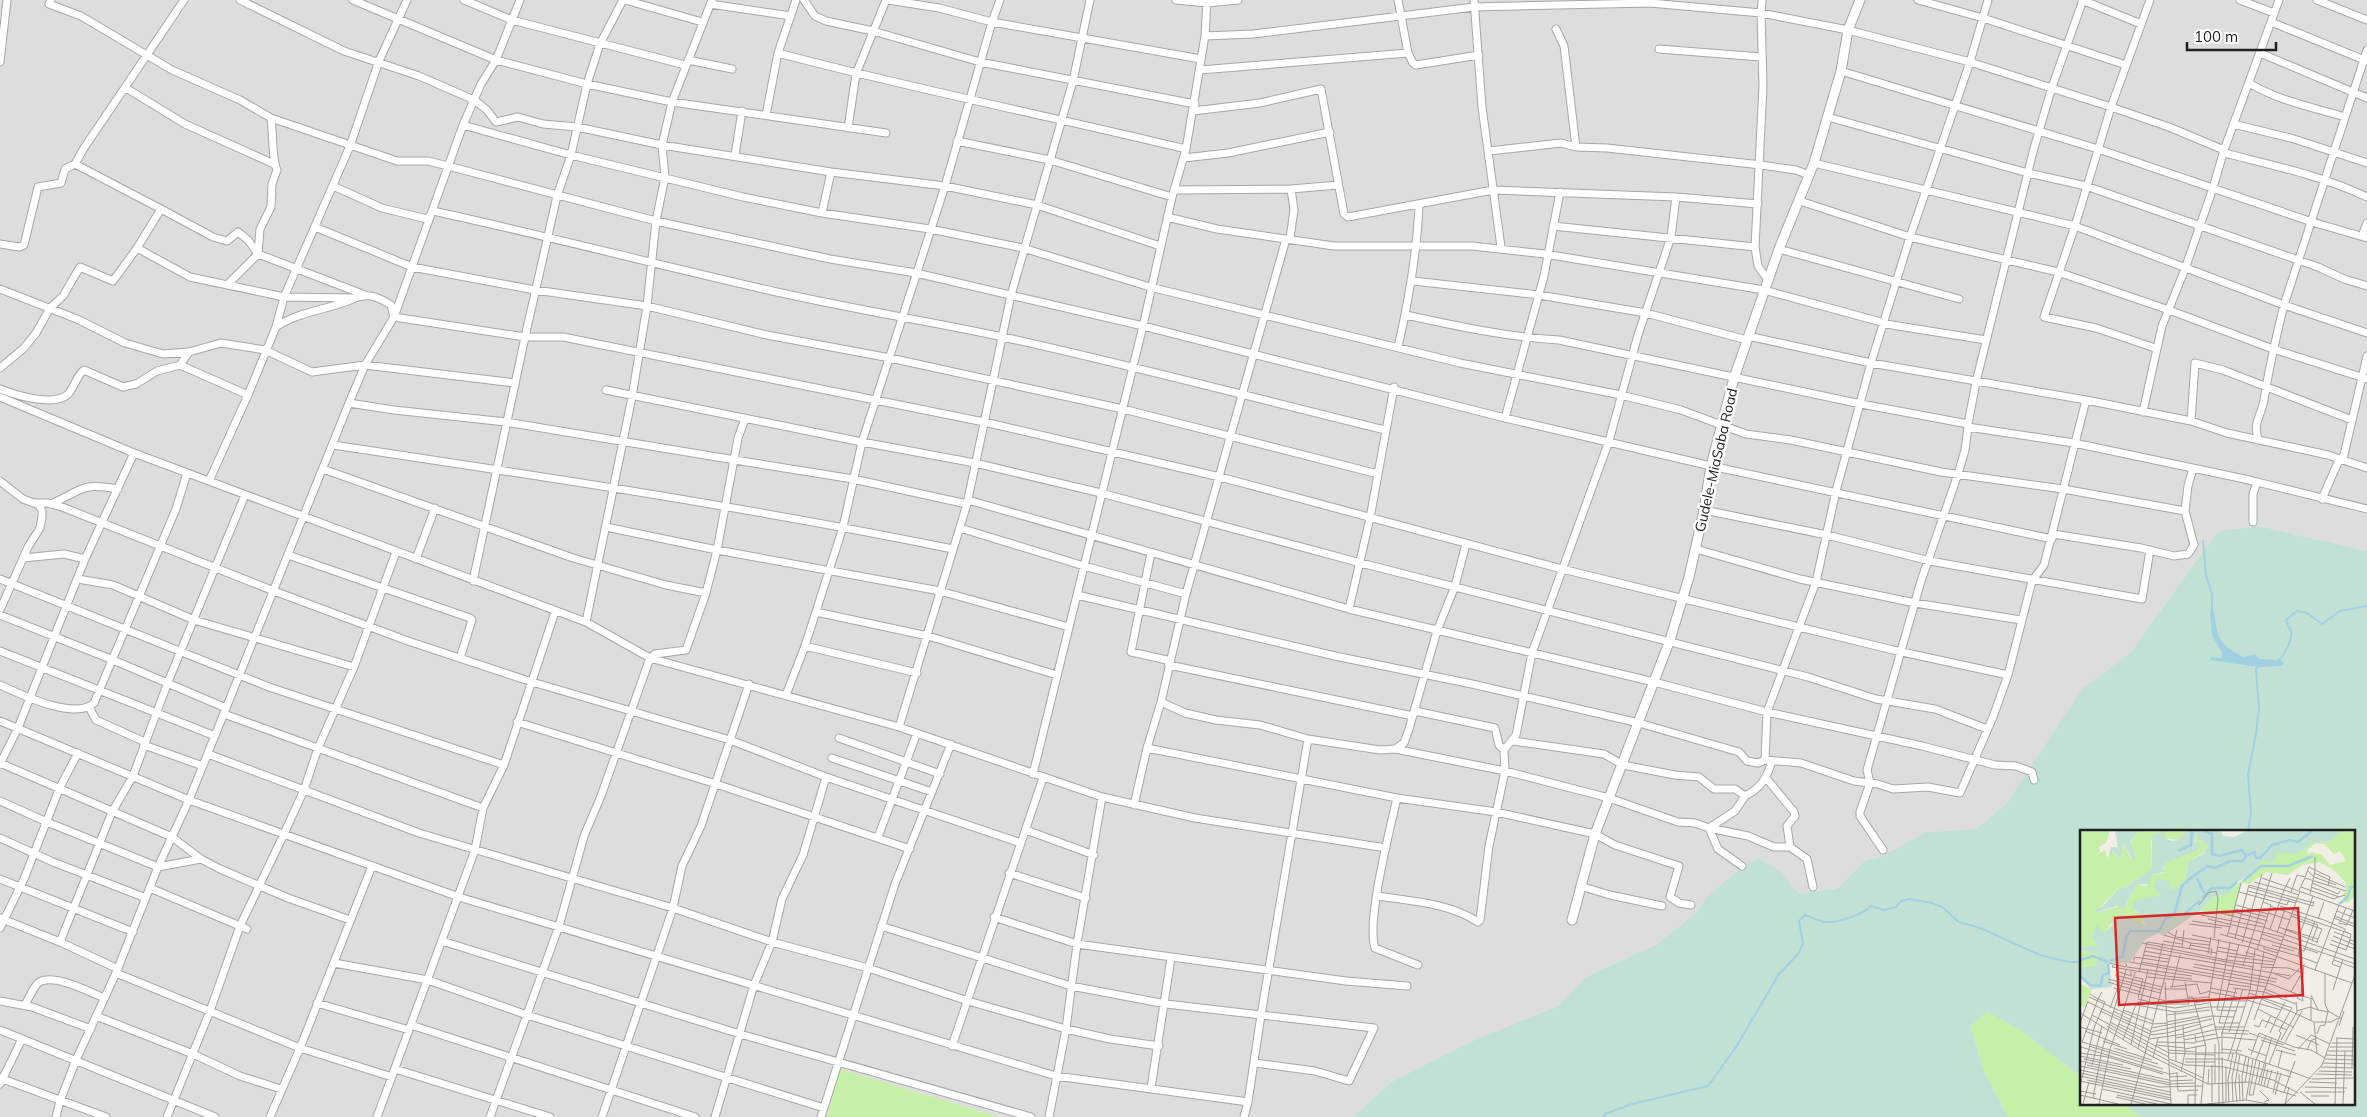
<svg xmlns="http://www.w3.org/2000/svg" width="2367" height="1117" font-family="Mulish,sans-serif">
<style>
.residential{fill:#dedddd}
.grass{fill:#c6efa7}
.wetland{fill:#c1e1d4}
.water{fill:#a2d0e3}
.lines{fill:none;stroke-linecap:round;stroke-linejoin:round}
.stream{stroke:#a2d0e3;stroke-width:2}
.minor-casing{stroke:#a7a7a7;stroke-width:9}
.tertiary-casing{stroke:#a7a7a7;stroke-width:11}
.minor{stroke:#fff;stroke-width:7}
.tertiary{stroke:#fff;stroke-width:9}
.labels{text-anchor:middle;dominant-baseline:central;stroke-width:5;stroke-linejoin:round;paint-order:stroke}
.street-label{font-size:14px;fill:#202020;stroke:#fff}
.inset-river{fill:none;stroke:#a2d0e3;stroke-width:2.5}
.inset-road{fill:none;stroke:#9d9c97;stroke-width:1}
.view{fill:#d62828;fill-opacity:0.15;stroke:#d62828;stroke-width:2.5}
.inset-edge{fill:none;stroke:#202020;stroke-width:2.5}
</style>
<rect width="100%" height="100%" fill="#f1eee6"/>
<path class="residential" d="M0 0H2367V551L2259 526 2218 531 2130 653 2082 690 2006 804 1976 829 1926 832 1880 857 1864 861 1838 888 1798 894 1781 872 1705 899 1696 913 1657 944 1586 977 1558 1006 1470 1042 1391 1082 1353 1117H999L840 1069 827 1117H0V42L3 16H0Z"/>
<path class="grass" d="M1987 1012 2020 1030 2081 1077V1103H2121L2142 1117H2008L1982 1067 1971 1026Z
M840 1069 999 1117H827Z"/>
<path class="wetland" d="M2259 526 2367 551V1117H2142L2121 1103H2353V831H2081V1077L2020 1030 1987 1012 1971 1026 1982 1067 2008 1117H1353L1391 1082 1470 1042 1558 1006 1586 977 1657 944 1696 913 1705 899 1735 873 1758 858 1781 872 1799 894 1838 888 1864 861 1880 857 1926 832 1976 829 2006 804 2082 689 2130 653 2218 531Z"/>
<path class="water" d="M2210 611 2214 612C2218 639 2218 644 2244 657L2255 654 2259 659 2279 660 2284 663 2282 666 2258 667 2210 660 2211 657 2221 658 2222 653 2212 635Z"/>
<g class="lines">
<path class="stream" d="M2203 541 2206 575 2212 594V611
M2278 661C2284 656 2293 639 2291 631 2290 627 2287 625 2286 620L2297 611 2307 613 2322 624 2340 611 2367 606
M2248 831 2251 813 2248 775 2256 734 2259 708 2256 669 2259 666
M1604 1117 1605 1114 1632 1104 1708 1086 1736 1047 1779 974 1799 953 1803 943 1799 921 1805 915C1811 917 1819 921 1825 922 1837 923 1863 915 1871 906L1884 910 1896 907 1901 901 1909 899 1932 903 1942 907 1959 922 1980 928 2040 955 2068 962H2081"/>
<g class="minor-casing">
<path id="minor" d="M51 0 49 4 81 16 172 70 240 100 271 118 397 161H428L448 166 656 221 830 259 916 273 1143 326 1505 418 1711 466 2052 539
M240 0 344 51 419 76 474 100 487 110 496 122 518 117 543 124 577 127 662 145 831 172 945 186 1037 205 1160 246
M353 0 496 60 587 84 672 102 886 133
M464 0 512 20 685 65
M625 0 702 22
M804 0 815 16 826 21 873 31 980 62 1195 104
M888 0 939 8 992 22 1201 59
M1176 0 1207 3 1238 0
M1398 0 1408 53 1413 63 1416 65 1479 55
M1474 0 1482 107 1501 247
M1762 0 1761 13 1763 86 1755 247 1758 266 1768 280
M1918 0 1983 18 2126 65
M2082 0 2141 24
M2150 0 2111 107 2075 226 2044 317 2096 328 2155 348
M2240 0 2274 13
M2317 0 2367 20
M710 4 791 16
M2271 22 2367 61
M1556 29 1564 46 1576 147
M1205 36 1253 34 1474 7 1650 3 1761 13 1848 30 1970 62 2111 107 2169 127 2224 150 2228 154C2275 166 2323 176 2367 197
M1659 49 1761 57
M778 53C913 89 1050 116 1186 149
M2260 53 2367 98
M688 60 732 69
M0 62 7 0
M1200 70 1408 53
M1841 71 2098 149 2312 222 2367 238
M2249 83C2279 101 2312 107 2345 117
M126 88 185 124 274 164
M1193 111 1260 103 1321 89 1344 214 1348 217 1493 190 1676 197 1758 204
M766 115 778 53 796 0
M1828 117 2028 173 2086 186 2318 267 2344 279 2367 286
M2233 124 2291 138 2367 163
M463 125 571 155 743 197 822 213 930 229 1023 248 1150 287 1460 363 1621 395 1681 410 1746 434 1791 440 1941 472 2063 489 2185 511 2194 545 2188 554 2174 556 2141 548 2053 534
M848 128 856 74 886 0
M957 141 1050 160 1172 197
M1489 151 1561 143 1576 147 1607 148 1761 165 1796 170 1809 175
M735 155 742 111
M1184 158 1228 153 1330 132
M1814 163 2075 226 2284 305 2367 333
M75 164 161 209
M333 186 382 208 427 219 433 211C548 236 662 266 777 292 852 309 928 321 1003 337 1131 365 1258 399 1385 430
M1174 190 1291 189 1338 185
M1800 201 1910 237 2058 272 2169 310 2273 349 2367 379
M822 213 831 172
M1167 217 1217 229 1334 246H1472L1545 254 1764 290 1892 325 1986 340
M1553 226 1755 247
M315 227 412 267 535 290 647 306 767 335 890 358 1123 409 1378 474
M2362 236 2367 223
M0 244 19 247 24 245 38 187 61 183 65 169 75 164 84 148 184 0
M137 248 190 277 284 297 355 298C370 293 378 297 391 305L394 317 525 337H563L984 422 1220 477 1562 569 1893 650 2008 675
M1779 249 1959 299
M1413 281 1539 295 1646 313 1747 340
M227 285 258 254 260 229 271 207 272 184 277 170C272 160 273 132 271 118
M0 289 77 319 125 343 163 354 189 352 221 343 265 350 312 372 365 365 515 383
M1406 315C1456 326 1507 337 1559 340L1861 404 1968 424V427L2074 443 2240 478 2257 482 2253 494V522
M276 327C299 311 328 310 353 299
M1748 336 1871 363 2086 400 2191 421 2227 433 2328 455 2367 468
M1398 347C1409 299 1417 254 1419 205
M180 365 248 395
M0 368 24 348 36 333 50 308 63 296 80 267 113 281 137 248 161 209 213 237 227 241 238 232 248 240 258 254 365 295
M0 389C15 395 57 408 69 393 75 386 77 375 84 370L123 387 136 384 157 371 180 365 189 352
M606 390 862 442 975 463 1101 493 1361 563 1808 677 1876 699 1935 709 1987 729
M0 397 134 453 586 622 650 658 899 727 1102 797 1195 818 1386 848
M349 403 394 410 506 422 735 460 853 479 967 504
M2143 412 2162 326 2185 269 2213 188 2224 150 2279 0
M1505 418 1544 276 1560 192
M2191 421 2195 363 2223 370 2352 420
M1968 424 1976 382 2034 148 2052 87 2083 0
M2258 440C2253 419 2261 418 2264 400 2269 368 2276 337 2284 305L2367 50
M333 445C540 476 747 507 953 549
M323 469 573 558 666 585 706 593
M0 481 23 499 39 505 42 511V517L40 528 28 547 0 610
M209 481 248 395 276 327 284 297 350 146 379 61 407 0
M2257 482 2367 509
M2322 499 2339 460 2344 455 2367 356
M968 500 1349 609 1654 682 1767 712 1922 746 1995 765 2016 766 2032 772 2034 780
M34 503H48L62 507 274 591 408 641 532 682 730 740 826 777 1021 843
M51 504C83 490 80 482 118 489
M1704 510 1827 535 1930 561 2142 599 2150 550
M2185 511 2188 486 2193 468
M606 527 717 550 940 591 1069 627
M960 528 1084 566 1186 594
M1696 549 1800 579 1915 603 2021 620
M1151 553 1131 652 1167 660 1169 665 1413 716
M288 555 470 618 472 620 460 658
M23 558 64 554 85 559
M416 559 435 508
M0 579 269 687 504 765
M78 579 113 585 194 620 354 667
M473 581 525 337 557 196 571 155 587 84 600 44 623 0
M1077 595 1335 656 1472 684 1639 723 1739 752 1747 761 1758 763 1765 760 1801 763 1854 781 1878 784 1893 789 1928 787 1960 793 1993 717 2008 675 2032 581 2044 565 2086 400
M1349 609 1370 518 1394 387
M816 612 928 636 1057 675
M0 615 113 660 226 708
M586 622 632 397 647 306 656 221 665 177 662 145 672 102 712 0
M805 646 917 673
M0 651 215 736
M0 685C20 694 75 721 94 703L176 509 187 473
M786 695 805 646 843 527 862 442 945 186 992 22 1000 0
M1161 702 1185 713 1216 720 1260 725 1308 739 1380 750 1395 749 1404 743 1409 729 1437 631 1455 586 1466 544
M89 707 96 720 145 742
M1415 711 1495 728 1499 745 1504 750
M224 714 483 808
M0 721 189 800 459 897 1056 1076 1248 1102
M517 722 716 784 910 849
M899 727 967 504 1011 295 1073 81 1090 0
M839 738 940 774
M1513 741 1604 754 1623 765 1675 775 1699 777 1714 789H1735L1745 796C1761 788 1767 778 1772 761
M144 745 203 766
M1147 748 1397 798 1496 812 1595 834 1615 845 1679 866 1670 897 1679 903 1691 905
M1395 749 1505 771 1609 798 1678 822 1695 823 1709 828 1718 849 1742 866
M208 754 419 833 673 908 772 942 868 968 968 1001 1066 1029 1110 1039 1159 1046
M832 758 932 792
M1765 760 1767 712 1816 582 1836 491 1871 363 1910 237 1970 62 1988 0
M0 763 172 837 201 859 220 869 288 898 350 920
M0 764 18 728 85 559 134 453
M1033 774 1143 326 1172 197 1186 149 1205 36 1207 0
M1767 779 1794 812 1795 816 1787 826 1790 847 1807 859 1813 887
M1745 796 1735 811 1709 828 1748 836 1774 847H1790
M1397 798C1390 829 1366 922 1375 948L1418 965
M0 801 47 822 158 867 201 859
M1134 805 1147 748 1161 702 1186 594 1286 239 1290 238 1294 210 1291 189
M1026 830 1094 855
M878 837 917 733
M0 838 53 862 146 898
M1883 850 1860 816V812L1870 783 1867 770 1921 581 1958 474 1965 450 1968 427
M1009 873 1086 898
M0 879 133 932
M1580 886 1610 895 1662 906
M150 888 247 929
M1378 896C1411 901 1449 903 1478 922
M994 917 1077 944 1346 981 1407 986
M0 918 60 942 118 969
M1480 920 1489 846 1505 771 1504 750 1516 735 1532 653 1609 441 1638 335 1671 237 1676 197
M881 926 1071 986 1166 1004 1374 1028 1349 1081 1315 1071 1255 1063
M0 928 24 879 60 787 78 753
M442 941 740 1034 1031 1117
M60 942 112 812 133 776 168 682 245 495
M334 963 428 980 527 1015 824 1108
M116 973 300 1048 392 1077
M0 1001 32 1007 91 1029
M317 1003 409 1030
M25 1005C29 998 32 990 37 984 50 971 90 992 104 998
M96 1016 193 1054 240 1076 281 1089
M411 1025 695 1117
M0 1030 215 1117
M952 1046 1043 778
M395 1069 550 1117
M0 1078 106 1117
M0 1084 22 1039
M1151 1088 1171 958
M56 1117 60 1101 76 1060 116 973 158 867 189 800 349 403 365 365 394 317 463 125 481 84 496 60 520 0
M167 1117 210 1011 240 926 283 836 304 790 318 748 354 667 396 552
M270 1117 300 1048 372 866
M377 1117 475 850 483 808 504 765 555 612
M490 1117 559 926 584 836 601 796 650 658 655 654 686 650 706 593 717 550 738 438 745 419
M602 1117 673 908 682 866 701 826 749 684
M715 1117 754 985 772 942 782 899 803 855 826 777
M821 1117 895 884 951 744
M1049 1117 1066 1029 1077 944 1102 797
M1244 1117 1248 1102 1261 1015 1308 739"/>
</g>
<g class="tertiary-casing">
<path id="tertiary" d="M1572 920 1595 834 1670 640 1689 577 1704 510 1711 466 1734 378 1779 249 1814 163 1841 71 1848 30 1860 0"/>
</g>
<use href="#minor" class="minor"/>
<use href="#tertiary" class="tertiary"/>
</g>
<g class="labels">
<g class="street-label">
<text transform="translate(1716 460) rotate(-77)">Gudele-MiaSaba Road</text>
</g>
</g>
<g transform="translate(2080 830)">
<rect width="275" height="275" fill="#f1eee6"/>
<path d="M0 1H30L26 13 19 17 20 22 14 27 25 20 27 28 32 21 41 29 43 12 51 30 55 23 50 13 58 1H107L98 10 84 8V2L71 11 72 39 44 58H39L14 83 46 75 56 55 67 56 72 45 84 43 82 40 86 33 114 21 116 3 128 15 123 23 109 31 105 50 96 59H88L91 53 77 67 53 71 55 81 61 85 64 95 33 90 26 101 22 102 17 96 15 97 18 116 1 120 20 125 15 136 0 140ZM261 1H275V66L267 73 263 71 266 53 255 41 240 32 222 35 208 45 186 42 169 54 161 53 153 86 120 81 132 68 142 65 181 37H175L179 33 176 28 193 29 196 22 217 24 232 13 250 11ZM236 13 244 14 254 24 260 21 266 31 250 35 242 25 232 22 227 24V20ZM0 154 12 159 5 177 0 175Z" fill="#c6efa7" fill-rule="evenodd"/>
<path d="M35 1H58L50 12 55 23 53 31 43 12 41 29 33 21 29 24 31 17H38ZM84 1V8L92 11 98 10 107 1H141L143 6 154 7 167 1H261L250 11 232 13 217 24 196 23 195 32 183 30 181 33 176 28 180 33 176 37H181L153 55 151 62 132 68 120 81 83 106 79 103 66 109 49 133 29 134 32 157 12 159 2 149 0 138 15 136 20 125 1 120 2 117 18 116 12 108 15 97 17 95 22 102 26 101 33 94 30 91 41 85 65 95 61 85 54 79 53 71 80 65 74 57 78 48 91 53 89 59H96L105 50 109 31 123 24 128 15 117 8 116 3 114 12 120 14 118 20 86 33 82 39 87 41 72 45 69 54 56 55 44 78 37 76 10 84 24 75 39 58H44L72 39V6Z" fill="#c1e1d4"/>
<path class="inset-river" d="M98 21 111 15 112 1M166 26 174 22 176 28H180L192 15 210 10 218 12 232 1M117 48 124 63M163 51 181 36H208L233 26M122 68 132 58H150L157 52M259 74 267 68 271 57H275M105 83 120 71M1 130 13 126 28 132M30 131 43 126 46 107 50 101H79L86 88 94 85 102 56 112 47 128 36 135 38 150 31H163L166 26 162 20 139 26 132 24V4L123 1M0 146 10 155 20 156 23 145 29 143 28 134"/>
<path class="inset-road" d="M235 27V40L250 47 248 56M227 40 234 47 256 55M234 43 265 57M182 48 275 81M210 48 204 60 219 65M174 52 204 60 190 99M232 53 258 64 260 61M169 57 233 76 234 71M221 57 254 69 258 67M231 57 259 67 265 65M219 60 225 48 266 61M168 61 216 73M159 62 207 75 209 69M211 62 217 45 225 47 229 37 235 40 230 64M119 75 128 63 136 61 138 69 134 108M156 75 188 84M190 76 271 104 270 110M200 76 244 90 265 99V102M155 79 187 87M257 81 275 88M137 82 184 94M154 82 188 91M188 83 210 90M121 85 183 97 275 129M211 86 238 95 232 111M254 86 275 94M254 88 275 97M128 89 203 107M238 89 244 72M112 91 151 97M219 91 242 99 238 109M260 92 266 78M258 93 267 95 273 80M109 94 142 98M199 97 237 112M206 99 238 109 237 113M88 102 96 107 131 112M254 102 270 108M149 103 180 111M197 103 205 79M140 104 218 126M182 104 202 111M84 105 111 113M112 105 170 117 272 153M253 106 275 115M147 107 161 53M155 108 169 55 234 73M180 108 224 121 235 91M203 109 275 134M218 110 233 66M251 110 275 119M83 111 102 114M150 112 137 180 157 181M62 113 146 130M162 113 182 44M250 114 266 120 270 110 275 111M110 115 132 119 131 125M192 115 214 121M184 116V119L198 123M66 117 174 137M138 117 157 121M220 117 218 126 237 133M102 118 104 100M223 118 238 123M109 119 111 113 130 115M177 120 191 75 183 72M64 121 211 146M137 121 173 127M165 122 196 130M128 124 131 107M63 125 89 129M147 126 195 132M146 130 194 135M254 130 275 138M54 131V127L88 132M50 132 186 157M61 132 191 154 219 165 217 168 223 171 222 166 233 169M29 133 46 137M46 134 47 137 112 146M114 134 197 149M33 135 32 137 86 146M163 136 192 43M113 137 196 152M181 137 208 138 223 143M260 137 252 134 264 101M235 140 259 75M39 142 51 146V141M55 142 41 188 71 201M59 142 67 112 137 123M195 144 209 149 223 135M245 144V174L248 181 262 189M35 145 82 157M86 146 112 149M54 147 63 149 58 168M67 147 131 153M28 149 80 163M37 149 81 160M28 152 61 162M85 152 91 274M148 154 171 157M90 157 117 154 120 164 130 161M92 157 100 125M34 158 86 171 129 167M130 158 157 163M153 158 184 162 216 174M84 159H107M185 159 207 168M253 160 263 129M130 162 157 167M211 162 220 146H223M169 163 212 178 199 201 201 203 189 234M221 165 224 134M231 165 238 180 249 182M9 167 58 189 73 194 87 193M108 167H113L126 217 121 274M231 168V191M58 169 78 174H109L105 152M181 169 210 181M167 170 201 180M8 172 41 188 30 219 19 274M57 172 95 178 129 173M115 173 129 170 167 171M56 175 95 182 129 177H164M30 178 38 157M178 179 213 197M43 180 74 191M20 181 70 204M33 181 51 190M95 181 96 231M210 181 234 192H251L258 188M217 181 230 177 238 180M0 183 65 223 97 100M12 185 67 215M86 185 130 180M131 186 154 187M197 188 205 172M174 190 220 61M30 192 68 212M87 192 119 186M234 192 237 224M0 193 8 171M159 193H139L159 114M39 194 69 208M174 195 179 197 182 190 188 192 191 185M27 196 66 219M259 196 264 181M0 197 22 203M134 197H164M72 198 131 186M185 198 188 192 207 200M5 201 40 215M71 202 132 189M149 202 163 159M87 203 121 194M104 203 134 194M141 203 168 204M169 203 204 215M190 203 197 187M237 204 240 196 245 195 248 181M70 205 87 203M115 205 116 212 142 207 176 210M216 205 230 211 237 208M96 208 139 199 169 201M256 208 274 209M69 209 104 204M43 210 56 174M104 210 136 204M181 210 215 221M201 210 217 182 216 172M23 211 47 219M2 212 78 234M2 212 18 169 10 164M68 212 89 223M77 212 116 213M205 212 222 181M252 213H274M51 215 68 140M76 215 105 218M9 216 83 239M67 216 89 227M1 217 89 244 97 243M250 217H275M34 218 72 230M58 219 83 113M66 219 89 231M105 219 126 215M142 219 162 221M168 219 187 226M218 219 231 205 250 214M88 220 116 222M196 220 216 225M227 220 231 211 239 215M248 221H275M0 223 28 227 83 244M89 223 135 225M116 223H156L209 241M142 223V203L156 159M156 223 177 161 184 122M171 225 179 203 214 217 231 220 245 228M246 225 275 226M0 226 43 235M73 227 78 208M142 227 143 274M4 229 51 239M89 229 106 235 145 237 193 250 218 263M105 229H142L211 247M245 229 275 230M148 230 170 160 175 119M0 231 89 250M89 232 123 248M105 232H135M243 233 275 234M7 235 90 253M12 235 22 196M0 236 90 255M198 237 202 220M241 237 273 238M272 238 273 197M0 240 80 257 122 256M207 240 231 249M239 241 272 242M97 242 98 261 118 260M101 242 105 222 103 196M0 243 90 262M159 244 160 271M236 244 272 245M0 246 90 265M89 247 107 246M232 249 273 248M7 250 46 258M0 251 91 270M89 251 113 250M229 252 257 253M165 253 169 227M90 254 115 253M128 254 129 239M135 254V214M178 255 192 207M181 255 186 233M0 256 14 198 25 172 18 169 22 162M184 256 188 239M187 257 192 240M225 257 267 258M46 258 91 268M22 259 91 274M0 261 16 264M180 261 189 270 184 272M204 262 215 231M220 262 235 274M225 262H265M193 263 198 241M0 265 38 274M37 265 77 274M169 265 176 230 186 205M169 265H173L180 231M195 265 201 243M231 266H249M36 267 65 274M13 268 22 220 46 140M166 270 173 229M163 271 162 246 166 226M132 272V235M146 272V237M149 272 148 250 153 223M153 272 152 247 157 223M157 272 155 254 160 224M3 274 9 252M51 274 65 223 128 254 170 252 216 266M108 274V265H117M115 274 116 216M127 274 166 270 188 274M139 274V215L129 167 139 109M205 274 209 257M205 274 242 235 275 145M255 274 257 208M263 274 265 221"/>
<path class="view" d="M218 78 223 165 39 175 35 88Z"/>
<rect width="275" height="275" class="inset-edge"/>
</g>
<path d="M2187 42v8h89v-8" fill="none" stroke="#202020" stroke-width="2.5"/>
<text x="2194" y="42" font-size="15" fill="#202020" stroke="#ffffff" stroke-width="4" paint-order="stroke">100 m</text>
</svg>
